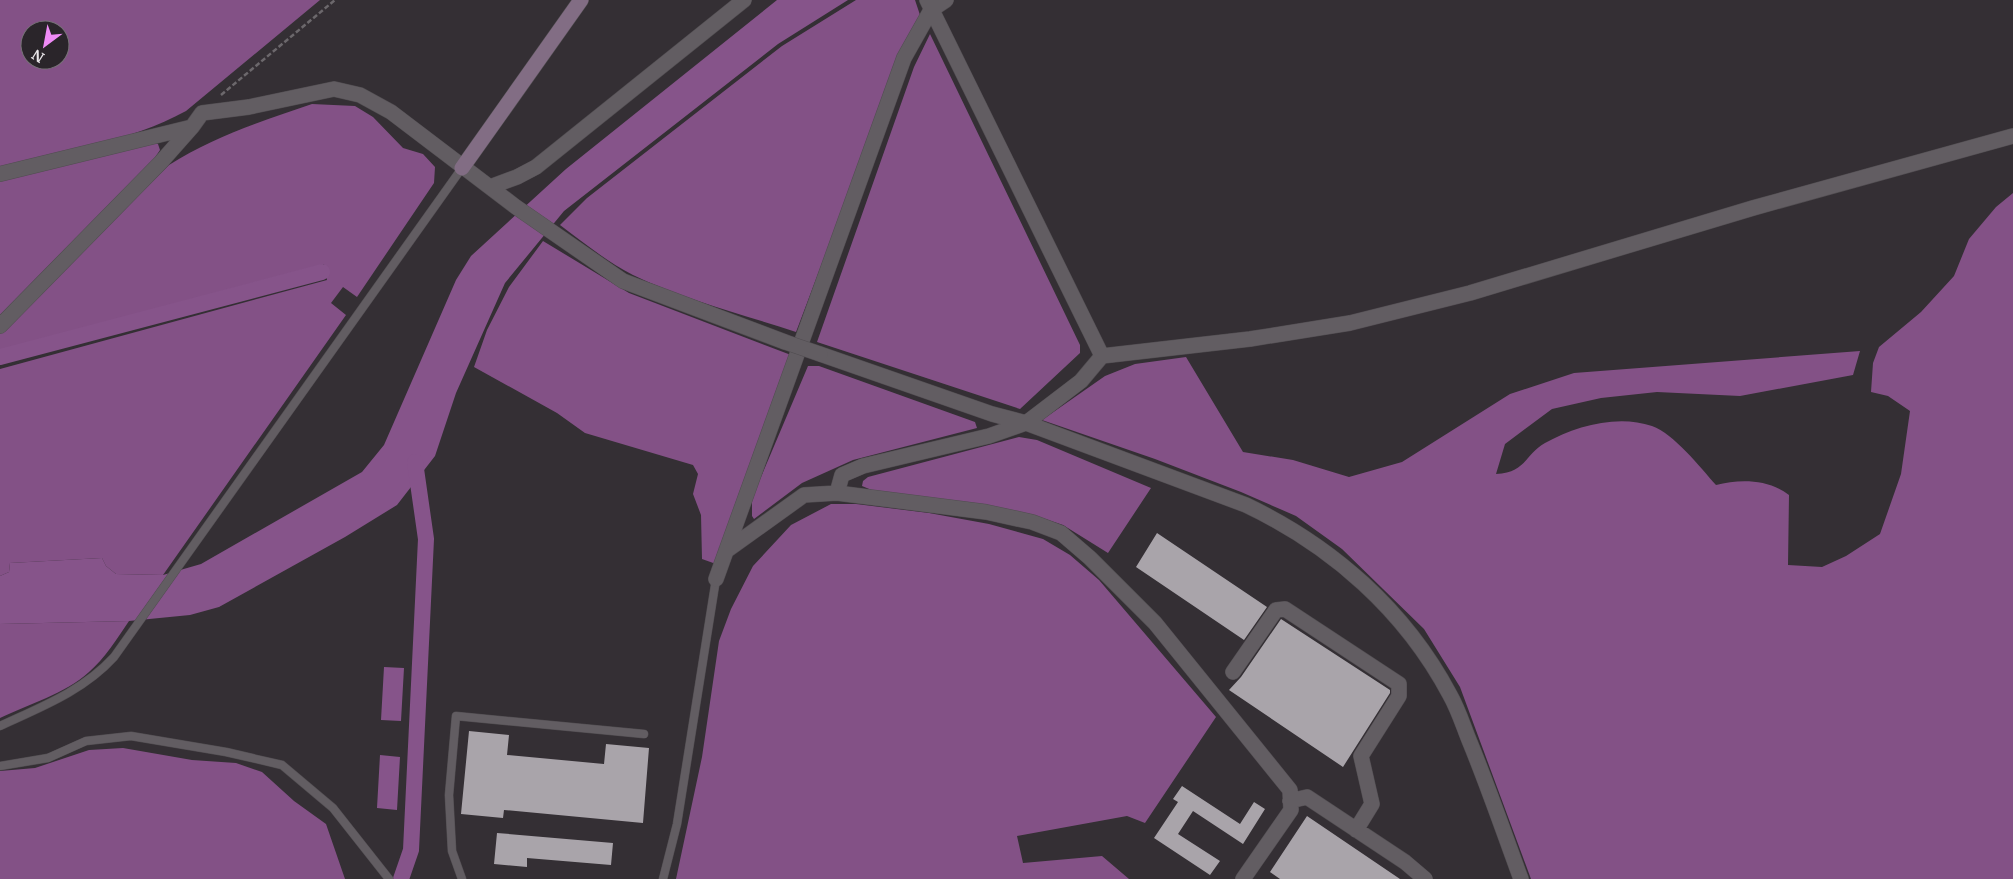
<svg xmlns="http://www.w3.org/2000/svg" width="2013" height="879" font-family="Merriweather,serif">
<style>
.forest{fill:#835186;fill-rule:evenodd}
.water{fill:#86548a}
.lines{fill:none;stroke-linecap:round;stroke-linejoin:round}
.canal{stroke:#86548a;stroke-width:16}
.building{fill:#a9a4aa}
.lane-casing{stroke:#514d51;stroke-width:9}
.street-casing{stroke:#514d51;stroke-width:16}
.secondary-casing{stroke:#514d51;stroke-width:16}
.path{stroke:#6c686c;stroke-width:2.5;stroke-dasharray:5 2.5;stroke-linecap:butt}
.lane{stroke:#625d62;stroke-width:8}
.street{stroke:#625d62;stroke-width:15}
.secondary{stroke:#826d84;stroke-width:15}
.street-bridge-casing{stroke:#514d51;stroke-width:16;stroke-linecap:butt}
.street-bridge{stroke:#625d62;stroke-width:15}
</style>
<rect width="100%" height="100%" fill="#342f34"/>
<path class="forest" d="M0 0H320L186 111C129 142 62 152 0 168ZM30 30H60V60H30Z
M856 0H915L920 15 878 116 796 332C742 314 684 300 633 275 607 262 583 242 560 225L587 198 782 46Z
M930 34 1080 345V353L1020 409 817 342 914 67Z
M312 104 355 106 373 117 403 148 423 154 435 167 434 183 357 297 343 287 331 303 346 315 163 575 116 574 106 566 102 558 10 563 9 572 0 576V369L327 280 324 264 0 350V332L169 165C213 137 262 121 312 104Z
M151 141 158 144 160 150 154 159 0 315V180Z
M2013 193V879H1531L1460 687 1424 629 1342 549 1296 516 1241 492 1155 459 1042 420 1105 376 1135 364 1186 357 1243 452 1293 460 1349 477 1402 462 1510 394 1574 373 1860 351 1853 375 1740 396 1657 392 1601 398 1552 409 1505 444 1496 474C1526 473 1524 455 1545 443 1575 426 1618 414 1652 426 1674 434 1700 467 1716 485 1740 479 1768 479 1789 495L1788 565 1822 567 1846 556 1880 534 1901 474 1910 411 1888 396 1871 392 1873 363 1879 347 1921 312 1954 276 1969 239 1996 207Z
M543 241 629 293 791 355 716 564 702 559 701 515 693 494 698 474 693 465 585 433 557 413 474 367 487 330 509 287Z
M808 366H819L975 422 977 428 853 460 802 483 754 519 752 516V498Z
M1019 437 1037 440 1151 488 1108 553 1063 525 1039 517 874 491 862 486 863 481 868 477Z
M831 504H856L929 513 989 524 1043 539 1070 555 1099 580 1216 717 1145 823 1127 816 1017 836 1023 863 1102 856 1129 879H676L702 757 719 641 731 609 753 566 791 525Z
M129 621C117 639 105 658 89 672 65 694 29 704 0 718V624Z
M123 748 192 760 236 763 262 772 294 801 326 824 345 879H0V771L35 768 89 750Z"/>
<path class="water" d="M777 0H848L778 44 564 211 505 283 456 393 435 456 397 505 345 537 219 607 190 615 129 621 0 624V576L9 572 10 563 102 558 106 566 116 574 163 575 201 564 362 472 384 445 456 280 471 256 566 169Z
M384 667 404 668 401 721 381 720Z
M380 755 400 757 397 810 377 808Z"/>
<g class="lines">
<path class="canal" d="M0 357 322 272
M401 879 411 850 426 539 415 462"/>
</g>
<path class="building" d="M1157 533 1267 607 1244 640 1136 567Z
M1281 619 1390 690V693L1343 767 1229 690 1241 677Z
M469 731 509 735 507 755 604 764 606 744 649 748 643 823 504 810 503 818 461 814Z
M1182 786 1240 824 1254 802 1265 809 1243 844 1193 811 1178 834 1220 861 1210 875 1154 838 1178 802 1173 799Z
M1307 816 1400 879H1280L1270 872Z
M497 833 613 843 611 865 527 858V867L494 864Z"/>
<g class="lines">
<g class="lane-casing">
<path id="lane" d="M0 726C41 707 83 691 114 657L462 168
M0 766 48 758 86 741 131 736 226 752 282 765 333 808 389 879
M462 879 452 851 449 795 456 716 644 734
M663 879 677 824 716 579"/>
</g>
<g class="street-casing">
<path id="street" d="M927 0 1102 356
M0 174 192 127 202 113 249 107 334 89 360 95 391 112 516 207 623 281 785 342
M490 187 517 177 536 167 744 0
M0 326 161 162 192 127
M820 354 992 414 1026 423 1246 505C1332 546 1405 610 1450 695 1458 709 1463 725 1469 740 1488 786 1504 833 1521 879
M837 493 842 475 863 466 989 436 1026 423 1081 381 1102 356 1250 339 1350 323 1470 293 1753 208 2013 136
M726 551 804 495 837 493 986 512 1032 522 1061 533 1090 558 1155 623 1290 790 1291 810 1243 879
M716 579 904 58 931 10 946 0
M1233 672 1276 610 1285 609 1399 684V696L1361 756 1372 804 1356 830
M1290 801 1307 797 1405 862 1425 879"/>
</g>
<g class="secondary-casing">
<path id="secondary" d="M462 168 581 0"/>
</g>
<path class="path" d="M221 95 335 0"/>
<use href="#lane" class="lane"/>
<use href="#street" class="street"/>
<use href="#secondary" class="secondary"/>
<g class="street-bridge-casing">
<path id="street-bridge" d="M785 342 820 354"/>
</g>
<use href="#street-bridge" class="street-bridge"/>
</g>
<g transform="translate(45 45) rotate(212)"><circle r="24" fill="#2a252a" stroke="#777377"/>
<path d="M0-4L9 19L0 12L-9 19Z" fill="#ef8bf6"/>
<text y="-8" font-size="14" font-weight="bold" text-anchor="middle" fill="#eae7ea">N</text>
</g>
</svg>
